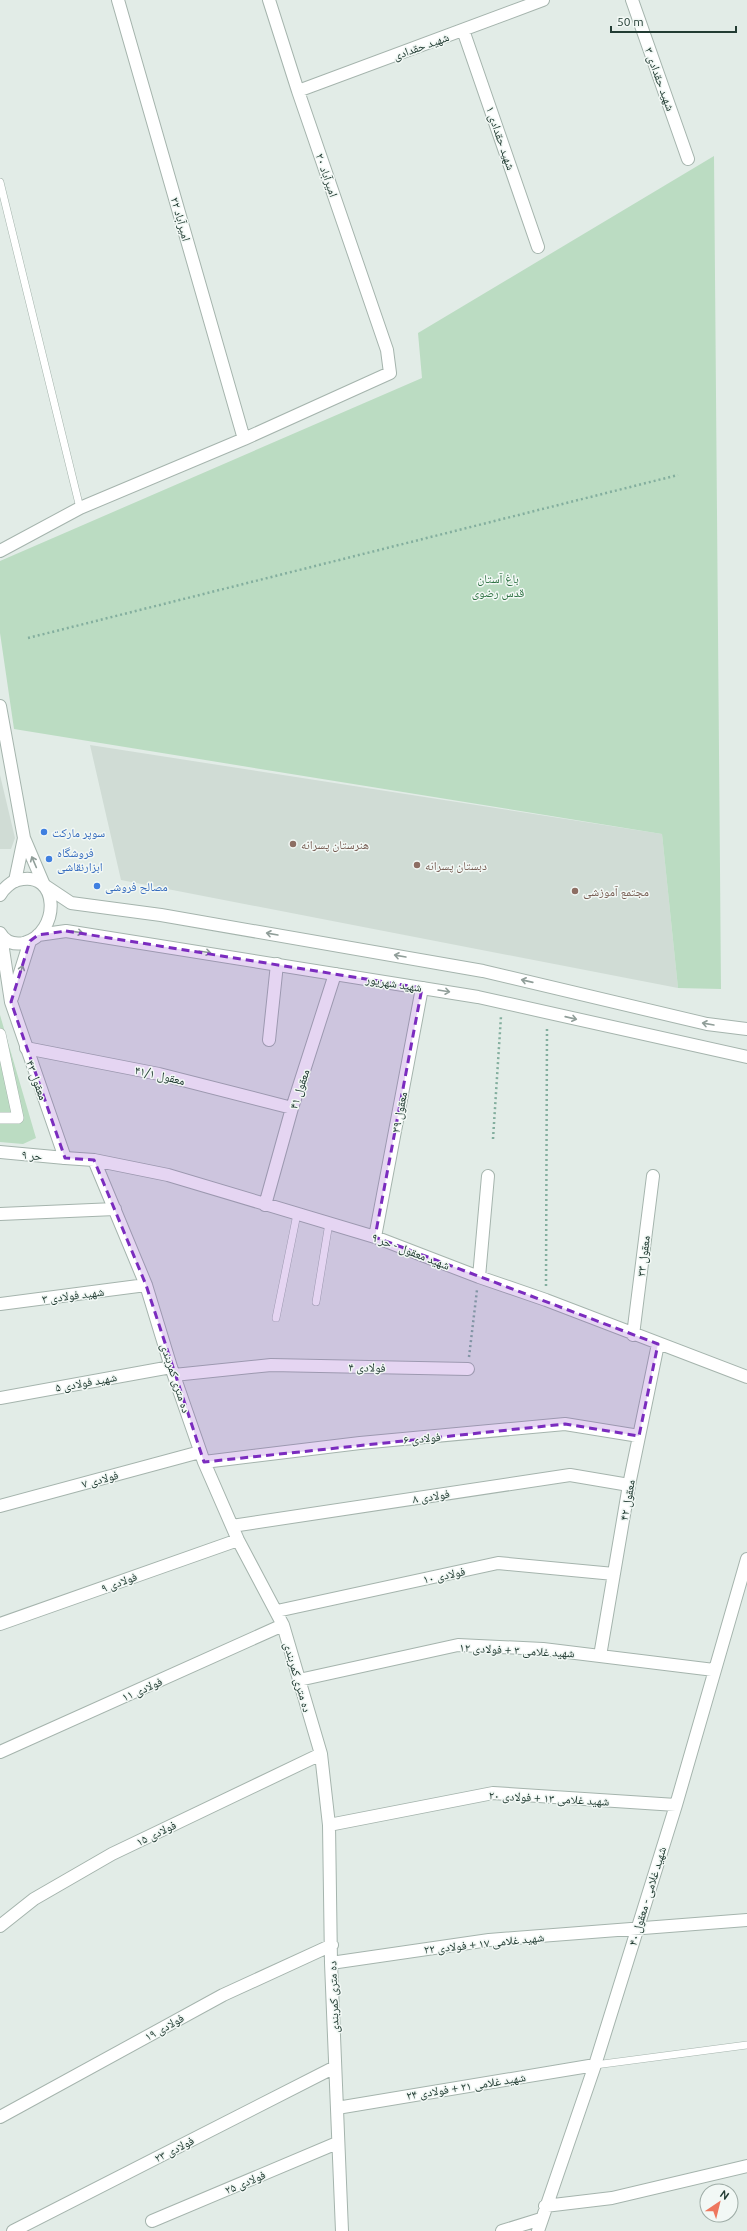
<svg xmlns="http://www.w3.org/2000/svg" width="747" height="2231" font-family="Ubuntu,'Noto Naskh Arabic',sans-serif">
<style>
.built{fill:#d0dcd5}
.green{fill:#bbdcc2}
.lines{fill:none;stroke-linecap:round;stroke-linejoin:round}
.service-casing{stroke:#a5b4ad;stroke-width:8}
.pedestrian-casing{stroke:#a5b4ad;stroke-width:12}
.minor-casing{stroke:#a5b4ad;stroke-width:14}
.tertiary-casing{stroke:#a5b4ad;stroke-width:14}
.path{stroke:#83ae9e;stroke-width:2.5;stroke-dasharray:2 3;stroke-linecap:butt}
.service{stroke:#fff;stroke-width:7}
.pedestrian{stroke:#fff;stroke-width:11}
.minor{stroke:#fff;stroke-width:12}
.tertiary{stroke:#fff;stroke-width:12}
.oneway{stroke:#909e99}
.marked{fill:#7b2cbf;fill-opacity:0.2;stroke:#7b2cbf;stroke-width:3;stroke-dasharray:8 5;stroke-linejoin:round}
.shop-dot{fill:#3f7fe0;stroke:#f2f8f5;stroke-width:1.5}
.education-dot{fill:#8d6e63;stroke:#f2f8f5;stroke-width:1.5}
.labels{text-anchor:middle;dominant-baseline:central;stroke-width:3;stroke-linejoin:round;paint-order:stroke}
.street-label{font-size:12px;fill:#223c33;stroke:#f2f8f5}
.park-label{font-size:12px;fill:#2e7243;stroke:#f2f8f5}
.shop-label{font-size:12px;fill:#366cbe;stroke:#f2f8f5;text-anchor:start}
.education-label{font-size:12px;fill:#785e54;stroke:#f2f8f5;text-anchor:start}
</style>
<rect width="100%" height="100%" fill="#e2ece7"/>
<path class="built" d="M90 745 662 834 678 988 121 880Z
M0 775 15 838 11 849H0Z"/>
<path class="green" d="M714 156 721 989 678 988 662 834 14 729 0 633V561L422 378 418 333Z
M0 1015 36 1138 23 1144 0 1142Z"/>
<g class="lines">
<g class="service-casing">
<path id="service" d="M0 182 80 508
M316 1302 329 1223
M276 1318 297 1214
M595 2065 747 2045"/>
</g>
<g class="pedestrian-casing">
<path id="pedestrian" d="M0 1034 18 1118H0"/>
</g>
<g class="minor-casing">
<path id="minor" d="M118 0 244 439
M632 0 688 159
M463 30 538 247
M298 91 543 0
M0 551 80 508 244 439 390 373 387 350 298 91 269 0
M0 706 24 838 44 885
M15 881 24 838
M269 1040 277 964
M26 1048 159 1074 292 1108
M65 1158 94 1160 168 1175 375 1237 479 1277 546 1300 747 1377
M94 1160 146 1285 171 1367 204 1462 238 1540 283 1625 321 1754 329 1825 331 1963 342 2231
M265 1205 292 1108 335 974
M0 1214 115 1209
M375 1237 422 988
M479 1277 488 1176
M0 1304 146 1285
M633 1335 653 1176
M174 1375 271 1365 468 1369
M0 1398 171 1367
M204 1462 360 1443 565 1424 639 1436
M0 1506 200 1452
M232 1526 570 1475 629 1485
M277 1611 498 1563 614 1574
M0 1624 238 1540
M600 1656 629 1485 658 1344
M299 1680 458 1645 543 1649 714 1670
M0 1752 283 1625
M329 1825 493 1793 676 1805
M0 1926 34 1899 112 1854 321 1754
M331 1963 489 1940 747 1920
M337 2108 595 2065
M0 2117 223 1995 332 1945
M545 2206 612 2198 747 2166
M152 2221 337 2143
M13 2231 335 2067
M502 2231 541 2219
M538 2231 595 2065 676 1805 747 1559"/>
</g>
<g class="tertiary-casing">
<path id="tertiary" d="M44 885 71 903 161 915 483 971 707 1024 747 1029
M0 895C3 889 12 881 18 880 60 869 61 933 24 943 14 945 5 942 0 933
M38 935 66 931 478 997 747 1057
M12 998 30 941
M0 1152 65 1158 11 1002 1 936"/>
</g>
<path class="path" d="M28 638 678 475
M493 1139 501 1016
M546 1286 547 1027
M469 1357 477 1290"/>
<use href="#service" class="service"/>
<use href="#pedestrian" class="pedestrian"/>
<use href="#minor" class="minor"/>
<use href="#tertiary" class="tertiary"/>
</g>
<defs><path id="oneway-shaft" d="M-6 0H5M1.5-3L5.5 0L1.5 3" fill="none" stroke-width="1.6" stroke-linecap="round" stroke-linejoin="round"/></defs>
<g class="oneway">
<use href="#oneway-shaft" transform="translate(34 862) rotate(-113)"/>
<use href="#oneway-shaft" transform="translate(77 932) rotate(8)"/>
<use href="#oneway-shaft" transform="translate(272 934) rotate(-170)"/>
<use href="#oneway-shaft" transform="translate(205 952) rotate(9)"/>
<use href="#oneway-shaft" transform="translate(400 956) rotate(-170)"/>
<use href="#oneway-shaft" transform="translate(21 971) rotate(-73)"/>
<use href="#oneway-shaft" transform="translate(527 981) rotate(-167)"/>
<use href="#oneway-shaft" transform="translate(444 991) rotate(9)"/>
<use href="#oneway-shaft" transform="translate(571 1018) rotate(13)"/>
<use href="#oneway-shaft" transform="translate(708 1024) rotate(-170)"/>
</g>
<path class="marked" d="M66 931 422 988 375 1237 658 1344 639 1436 565 1424 204 1462 146 1285 94 1160 65 1158 11 1002 30 941 38 935Z"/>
<g class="shop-dot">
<circle cx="44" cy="832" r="4"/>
<circle cx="49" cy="859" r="4"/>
<circle cx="97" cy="886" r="4"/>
</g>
<g class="education-dot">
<circle cx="293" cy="844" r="4"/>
<circle cx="417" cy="865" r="4"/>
<circle cx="575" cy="891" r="4"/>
</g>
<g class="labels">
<g class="street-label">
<text transform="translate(421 46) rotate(-20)">شهید حقدادی</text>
<text transform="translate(660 79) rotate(70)">شهید حقدادی ۳</text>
<text transform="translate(501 138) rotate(71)">شهید حقدادی ۱</text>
<text transform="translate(327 175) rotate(71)">امیرآباد ۲۰</text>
<text transform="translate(181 219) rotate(74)">امیرآباد ۲۲</text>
<text transform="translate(394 983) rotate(9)">شهید شهریور</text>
<text transform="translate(160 1075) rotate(13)">معقول ۴۱/۱</text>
<text transform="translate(37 1080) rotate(70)">معقول ۴۳</text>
<text transform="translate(299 1089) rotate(-72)">معقول ۴۱</text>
<text transform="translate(399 1112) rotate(-79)">معقول ۳۹</text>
<text transform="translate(32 1155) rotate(5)">حر ۹</text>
<text transform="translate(411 1251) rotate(21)">شهید معقول - حر ۹</text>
<text transform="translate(643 1256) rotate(-83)">معقول ۳۳</text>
<text transform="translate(73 1295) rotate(-7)">شهید فولادی ۳</text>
<text transform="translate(367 1367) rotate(1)">فولادی ۴</text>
<text transform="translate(176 1378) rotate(72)">ده متری کمربندی</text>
<text transform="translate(86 1382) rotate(-10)">شهید فولادی ۵</text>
<text transform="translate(422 1438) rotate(-5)">فولادی ۶</text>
<text transform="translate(100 1479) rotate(-15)">فولادی ۷</text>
<text transform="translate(431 1496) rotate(-9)">فولادی ۸</text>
<text transform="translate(627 1500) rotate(-80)">معقول ۴۲</text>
<text transform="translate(444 1575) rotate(-12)">فولادی ۱۰</text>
<text transform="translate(119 1582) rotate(-20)">فولادی ۹</text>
<text transform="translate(517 1650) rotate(3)">شهید غلامی ۳ + فولادی ۱۲</text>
<text transform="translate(298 1677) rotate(74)">ده متری کمربندی</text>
<text transform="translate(142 1689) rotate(-24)">فولادی ۱۱</text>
<text transform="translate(549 1798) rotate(3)">شهید غلامی ۱۳ + فولادی ۲۰</text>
<text transform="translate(156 1833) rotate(-26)">فولادی ۱۵</text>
<text transform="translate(647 1896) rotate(-73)">شهید غلامی - معقول ۴۰</text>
<text transform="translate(484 1943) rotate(-6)">شهید غلامی ۱۷ + فولادی ۲۲</text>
<text transform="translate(333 1997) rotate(-92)">ده متری کمربندی</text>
<text transform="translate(164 2027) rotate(-29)">فولادی ۱۹</text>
<text transform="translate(466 2086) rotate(-9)">شهید غلامی ۲۱ + فولادی ۲۴</text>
<text transform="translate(174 2149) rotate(-27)">فولادی ۲۳</text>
<text transform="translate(245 2182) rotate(-23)">فولادی ۲۵</text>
</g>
<g class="park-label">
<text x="498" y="578">باغ آستان<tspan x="498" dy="14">قدس رضوی</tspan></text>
</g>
<g class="shop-label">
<text x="52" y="832">سوپر مارکت</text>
<text x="57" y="852">فروشگاه<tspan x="57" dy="14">ابزارنقاشی</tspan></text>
<text x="105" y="886">مصالح فروشی</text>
</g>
<g class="education-label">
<text x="301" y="844">هنرستان پسرانه</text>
<text x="425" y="865">دبستان پسرانه</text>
<text x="583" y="891">مجتمع آموزشی</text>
</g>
</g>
<g transform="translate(719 2203) rotate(35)"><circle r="19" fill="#f2f8f5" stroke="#9fada7"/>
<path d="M0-3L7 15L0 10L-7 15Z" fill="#ee775e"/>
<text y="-6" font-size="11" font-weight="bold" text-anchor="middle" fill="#223c33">N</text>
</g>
<path d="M611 26v6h125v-6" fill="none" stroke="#223c33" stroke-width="2"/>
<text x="617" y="26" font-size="12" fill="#223c33" stroke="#f2f8f5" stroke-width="3" paint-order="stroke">50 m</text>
</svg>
